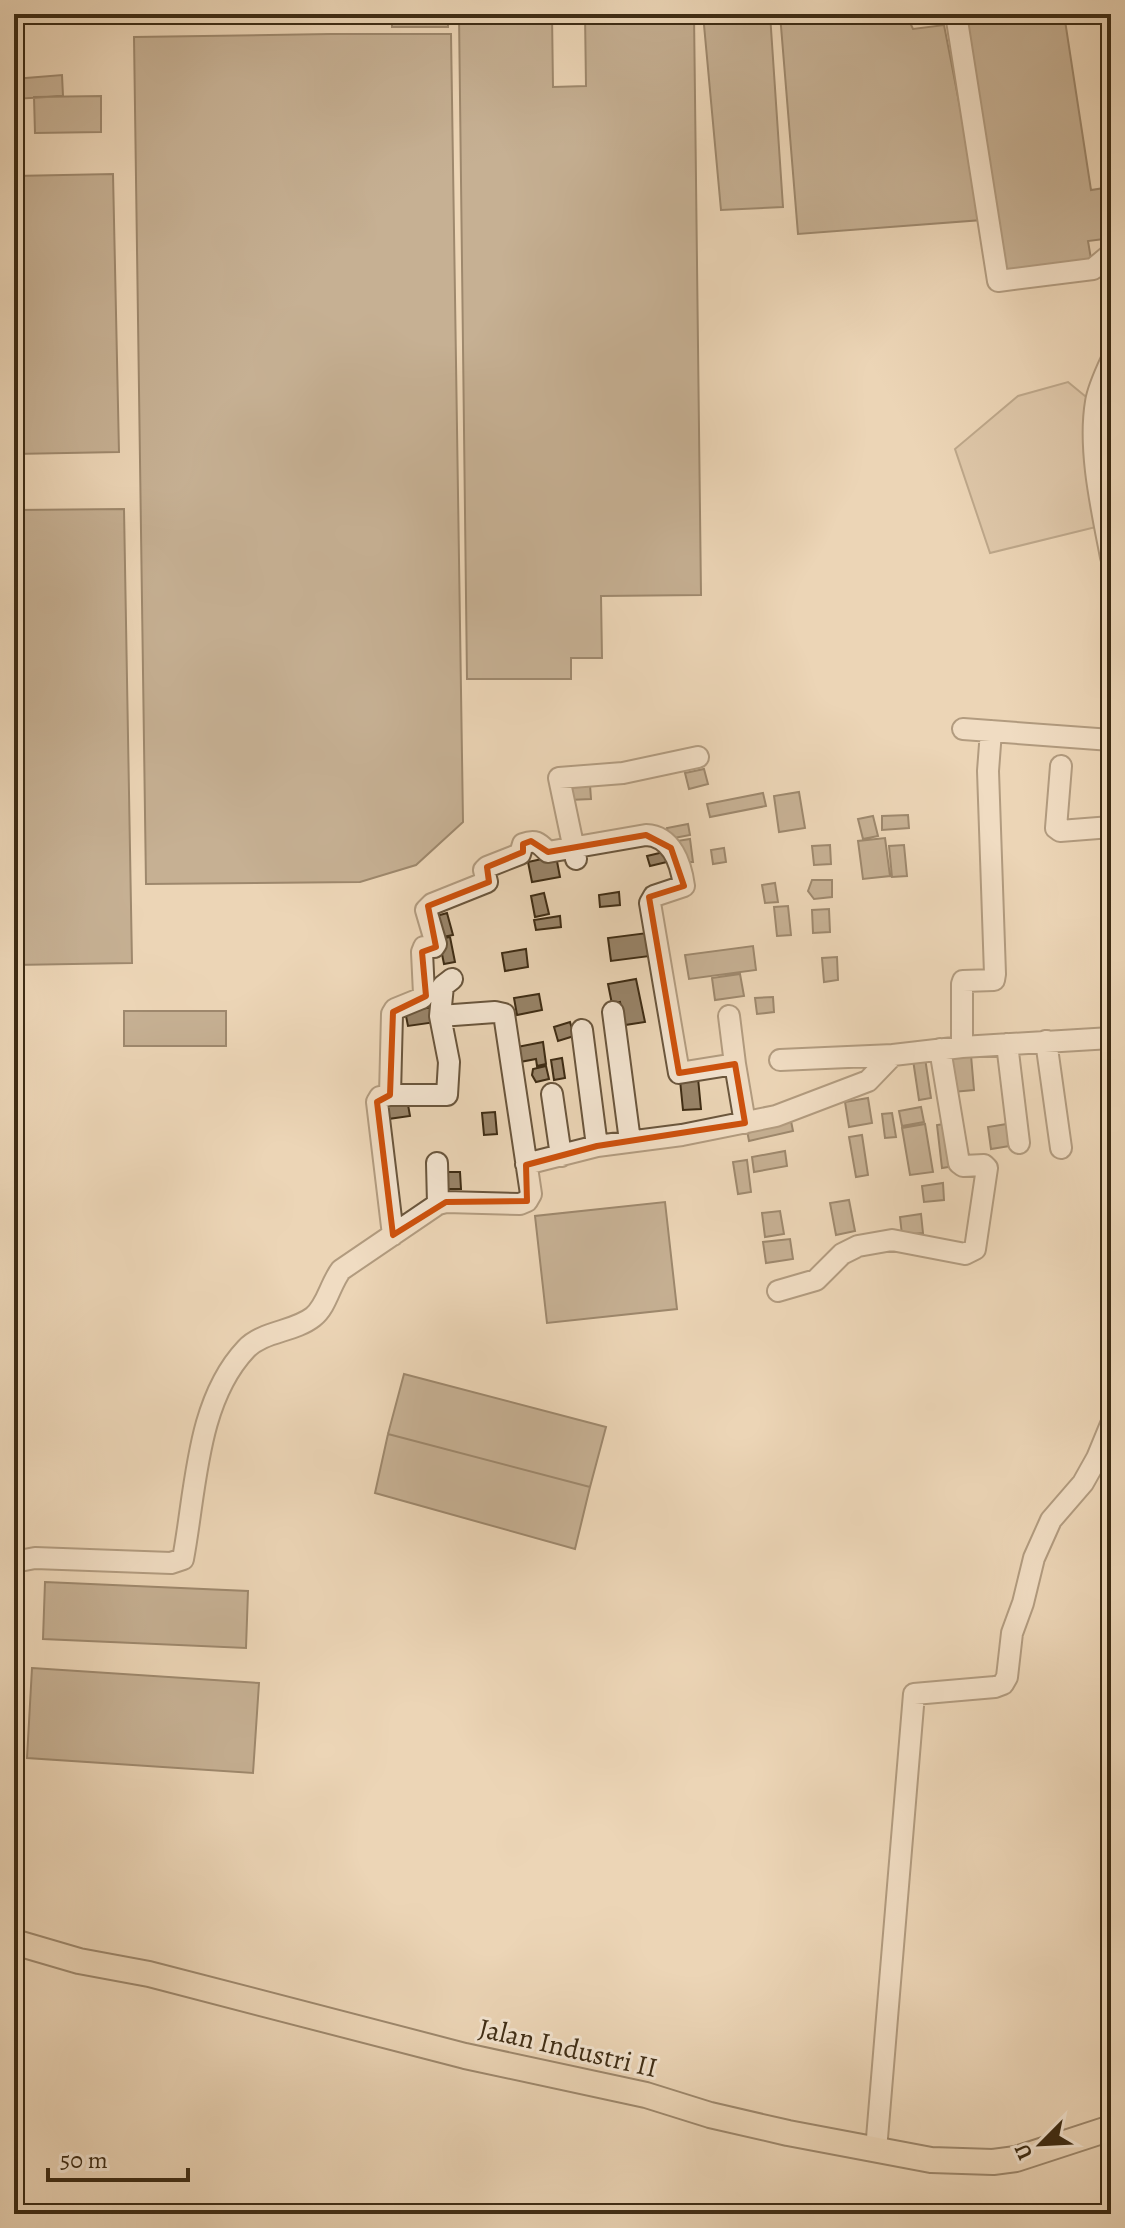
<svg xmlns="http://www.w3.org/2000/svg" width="1125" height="2228" font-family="Alegreya,serif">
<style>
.green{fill:#ceb99b;stroke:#867258;stroke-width:2}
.building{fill:#988469;stroke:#3e2c14;stroke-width:2}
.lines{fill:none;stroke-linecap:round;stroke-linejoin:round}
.minor-casing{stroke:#6a563d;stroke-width:24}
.major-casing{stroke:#3e2c14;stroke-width:28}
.minor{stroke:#f3e4d0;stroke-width:20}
.major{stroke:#ecd6b7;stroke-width:24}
.marked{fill:none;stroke:#ce520d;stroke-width:6;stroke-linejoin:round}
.labels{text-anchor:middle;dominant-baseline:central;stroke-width:6;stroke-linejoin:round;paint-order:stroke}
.street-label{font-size:28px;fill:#3e2c14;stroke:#f3e4d0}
</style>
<rect width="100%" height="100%" fill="#ecd6b7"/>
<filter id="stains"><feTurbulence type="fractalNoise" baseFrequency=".0025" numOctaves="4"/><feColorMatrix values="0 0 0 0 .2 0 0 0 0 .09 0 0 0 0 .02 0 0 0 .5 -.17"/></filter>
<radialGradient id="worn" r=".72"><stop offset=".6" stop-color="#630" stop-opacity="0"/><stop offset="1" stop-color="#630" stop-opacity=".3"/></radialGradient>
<path class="green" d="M1068 382 1091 401 1096 527 990 553 955 449 1018 396Z"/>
<path class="building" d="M392 14H448V27H392Z
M459 14H552L553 87 586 86 585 14H694L701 595 601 596 602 658H571V679H467Z
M703 14H770L783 207 721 210Z
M780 14H906L913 29 944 25 982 220 798 234Z
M963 14H1064L1091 190 1111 187V238L1088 241 1092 265 1004 278Z
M330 34H451L463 822 416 865 360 882 146 884 134 37Z
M62 75 63 96 14 99V79Z
M101 96V132L35 133 34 97Z
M113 174 119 452 14 454V176Z
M124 509 132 963 14 965V510Z
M704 769 708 784 689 789 685 773Z
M590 785 591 799 569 800 568 786Z
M799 792 805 828 779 832 774 796Z
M763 793 766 806 710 817 707 804Z
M908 815 909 828 882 830V816Z
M873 816 878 836 863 839 858 819Z
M688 824 690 835 669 839 667 828Z
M885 838 890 876 863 879 858 841Z
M690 839 693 862H681L677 841Z
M830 845 831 864 814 865 812 846Z
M904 845 907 876 892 877 889 846Z
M724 848 726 862 713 864 711 850Z
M668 851 671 861 650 866 647 856Z
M556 856 560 877 532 882 528 862Z
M812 880H832V897L814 899 808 891Z
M775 883 778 902 765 903 762 885Z
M619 892 620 905 600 907 599 895Z
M544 893 549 914 535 917 531 896Z
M788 906 791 935 777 936 774 907Z
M829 909 830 932 813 933 812 910Z
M447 913 453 935 438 938 433 917Z
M560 916 561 927 536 930 534 920Z
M647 933 650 956 611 961 608 938Z
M450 937 455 962 444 964 439 939Z
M753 946 756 970 689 979 685 955Z
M526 949 528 967 505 971 502 953Z
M837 957 838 980 824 982 822 958Z
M740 974 744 996 715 1000 712 978Z
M636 979 645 1022 625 1025 620 1002 612 1004 608 984Z
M539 994 542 1010 517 1015 514 998Z
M773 997 774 1012 757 1014 755 998Z
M434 1007 436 1022 408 1026 405 1011Z
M124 1011H226V1046H124Z
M570 1022 574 1036 558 1041 554 1027Z
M543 1042 546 1064 537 1066 536 1059 520 1062 517 1047Z
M971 1055 974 1090 953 1092 949 1057Z
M562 1058 565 1078 554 1080 551 1060Z
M925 1058 931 1098 919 1100 913 1060Z
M546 1066 549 1079 536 1082 532 1075 533 1069Z
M698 1078 701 1109 683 1110 680 1080Z
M868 1098 872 1123 849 1127 845 1102Z
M407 1099 410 1116 388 1119 386 1103Z
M921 1107 924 1122 902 1126 899 1111Z
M495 1112 497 1134 484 1135 482 1113Z
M892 1113 896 1137 885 1138 882 1114Z
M790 1116 793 1131 749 1141 746 1125Z
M950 1123 955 1166 942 1168 937 1125Z
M1013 1123 1016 1145 991 1149 988 1127Z
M925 1124 933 1172 910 1175 902 1128Z
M862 1135 868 1175 856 1177 849 1137Z
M785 1151 787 1166 754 1172 752 1157Z
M747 1160 751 1192 738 1194 733 1162Z
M442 1172H460L461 1189H442Z
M943 1183 944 1200 924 1202 922 1186Z
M849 1200 855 1231 836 1235 830 1203Z
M665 1202 677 1309 547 1323 535 1216Z
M780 1211 784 1234 765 1237 762 1213Z
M921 1214 923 1233 902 1235 900 1217Z
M790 1239 793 1259 766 1263 763 1242Z
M404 1374 606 1427 590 1487 388 1434Z
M388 1434 590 1487 575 1549 375 1493Z
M45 1582 248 1591 246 1648 43 1639Z
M32 1668 259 1683 253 1773 27 1758Z"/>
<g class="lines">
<g class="minor-casing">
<path id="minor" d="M956 14 998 281 1093 269 1111 254
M1111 361C1105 374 1098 389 1096 402 1088 450 1102 510 1111 557
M963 729 1111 740
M1061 766 1056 828 1060 831 1111 827
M576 859 559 778 623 773 698 757
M613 1012 630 1141
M729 1016 735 1064
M582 1030 597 1146
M1046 1041 1061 1148
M1007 1044 1019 1143
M962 1047V984L963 981 994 980 995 974 988 771 991 731
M780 1060 893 1055
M552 1094 561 1156
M390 1095H447L449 1062 440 1016 443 986 452 979
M437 1163 438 1204
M526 1164 597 1146 682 1135 776 1116 868 1081 893 1055 962 1047 1111 1038
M393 1235 377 1102 380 1097 390 1095 392 1014 395 1009 422 998 424 994 422 952 424 947H434L436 944 426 910 432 904 487 882 484 870 487 867 520 854 523 844C536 839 539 843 548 852L646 835C672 836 681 864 684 886L654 896 650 903 679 1073 735 1064 745 1123
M778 1291 816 1280 842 1254 858 1246 892 1240 965 1254 975 1249 987 1168 984 1165 963 1166 959 1163 940 1049
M14 1562 35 1558 171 1563 183 1559C196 1491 196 1402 246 1349 263 1331 294 1332 313 1317 327 1306 330 1284 341 1270L438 1204 446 1202 520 1204 527 1201 531 1194 504 1014 495 1012 440 1016
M876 2150 914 1694 995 1687 1003 1684 1007 1677 1012 1633 1023 1603 1034 1558 1051 1520 1083 1483 1097 1458 1111 1424"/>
</g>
<g class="major-casing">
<path id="major" d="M14 1942 79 1961 149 1974 465 2056 646 2095 710 2115 788 2133 931 2160 993 2162 1016 2159 1111 2128"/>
</g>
<use href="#minor" class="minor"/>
<use href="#major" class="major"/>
</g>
<path d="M0 0H1125V2228H0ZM646 835 671 848 684 886 649 897 679 1073 735 1064 745 1123 597 1146 526 1165 527 1201 446 1202 393 1235 377 1102 390 1095 393 1012 426 996 422 952 436 947 428 906 489 882 487 867 523 852V844L531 841 548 852Z" fill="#ecd6b7" fill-opacity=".55" fill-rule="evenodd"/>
<path class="marked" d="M646 835 671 848 684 886 649 897 679 1073 735 1064 745 1123 597 1146 526 1165 527 1201 446 1202 393 1235 377 1102 390 1095 393 1012 426 996 422 952 436 947 428 906 489 882 487 867 523 852V844L531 841 548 852Z"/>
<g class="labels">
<g class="street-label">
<text transform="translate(568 2048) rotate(13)">Jalan Industri II</text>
</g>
</g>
<rect width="1125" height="2228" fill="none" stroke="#ecd6b7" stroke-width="48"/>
<rect x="16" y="16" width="1093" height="2196" fill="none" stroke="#3e2c14" stroke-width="4"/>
<rect x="24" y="24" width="1077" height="2180" fill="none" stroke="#3e2c14" stroke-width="2"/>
<g transform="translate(1041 2144) rotate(246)" stroke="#f3e4d0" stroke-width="6" paint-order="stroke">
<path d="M0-6L14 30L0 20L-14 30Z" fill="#3e2c14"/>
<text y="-12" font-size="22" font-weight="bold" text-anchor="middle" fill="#3e2c14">U</text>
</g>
<path d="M48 2168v12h140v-12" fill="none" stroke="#3e2c14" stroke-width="4"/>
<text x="60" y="2168" font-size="24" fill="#3e2c14" stroke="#f3e4d0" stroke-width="6" paint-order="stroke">50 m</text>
<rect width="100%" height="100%" filter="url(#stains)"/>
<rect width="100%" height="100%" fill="url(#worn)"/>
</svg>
